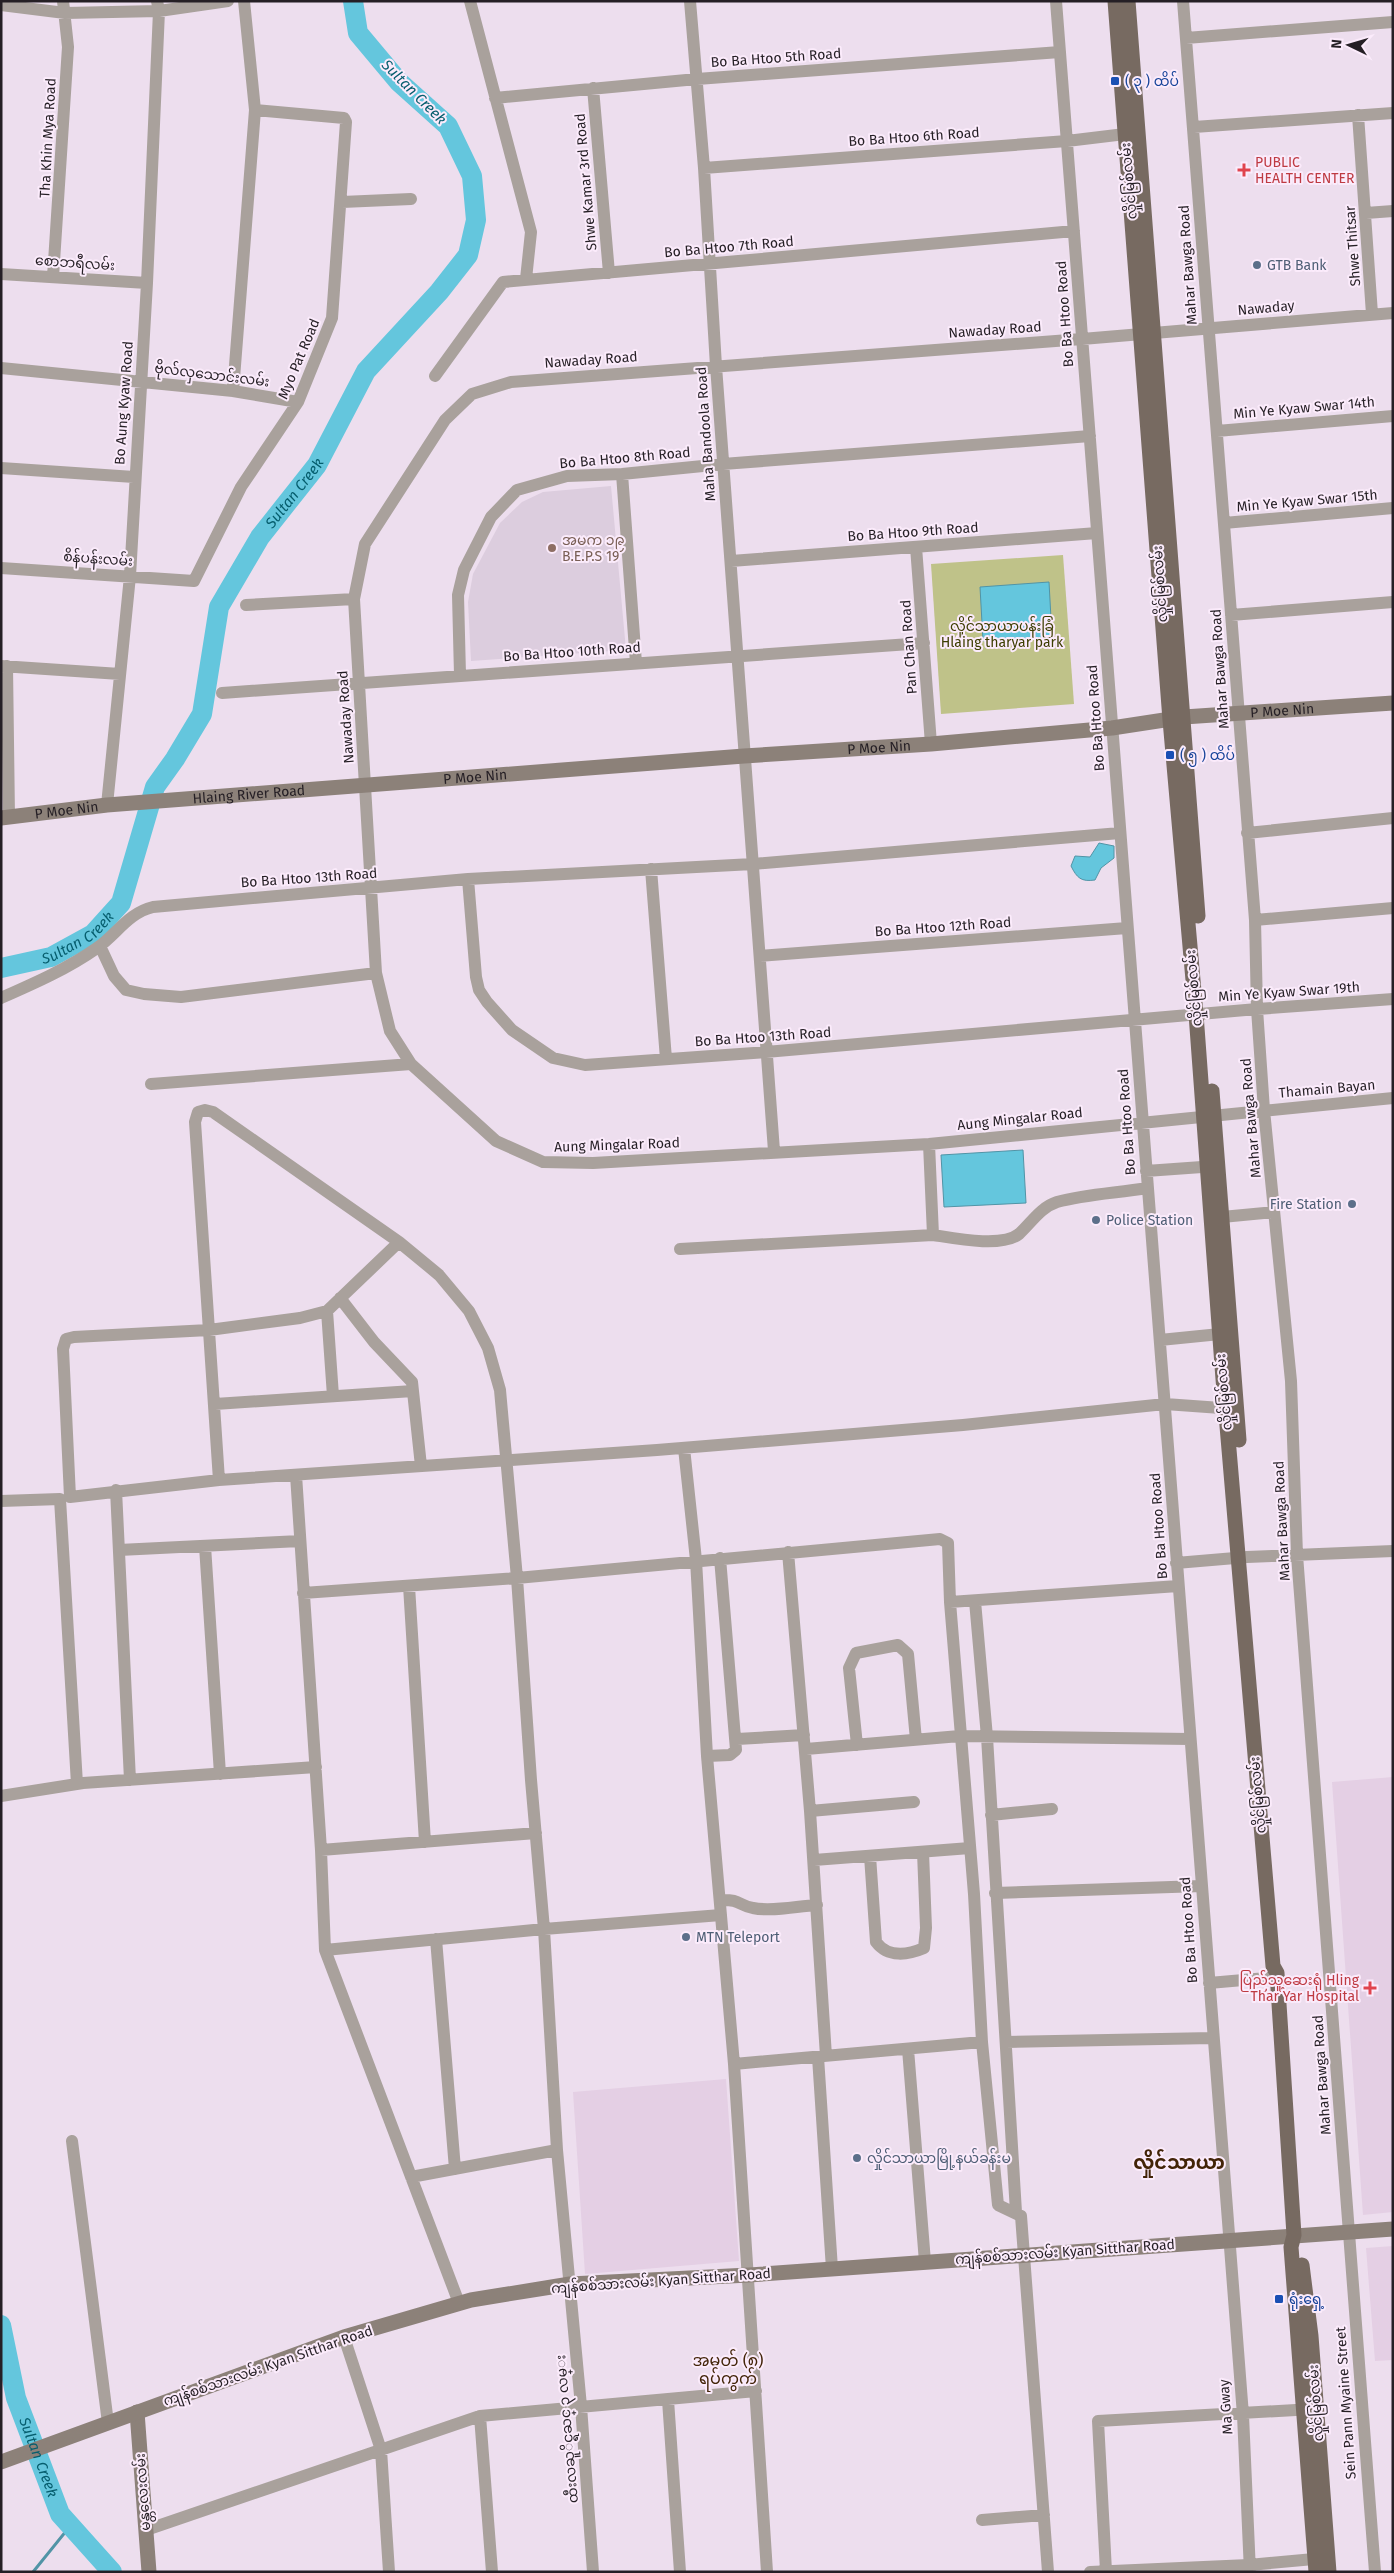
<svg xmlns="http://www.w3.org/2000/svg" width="1394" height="2573" font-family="'Fira Sans','Noto Sans Myanmar',sans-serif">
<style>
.built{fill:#e4cfe4}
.education{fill:#dccdde}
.green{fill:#bfc289}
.water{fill:#64c6dd;stroke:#5194a6}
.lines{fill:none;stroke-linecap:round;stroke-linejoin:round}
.stream{stroke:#5194a6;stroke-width:3}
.river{stroke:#64c6dd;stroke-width:20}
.street{stroke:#a9a19c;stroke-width:12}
.secondary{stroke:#8c8179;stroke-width:15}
.primary{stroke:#776a61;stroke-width:15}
.transit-dot{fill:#1a4fb4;stroke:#fbebfb;stroke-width:2}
.health-dot{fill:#e0444e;stroke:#fbebfb;stroke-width:2}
.service-dot{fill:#5c6f8a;stroke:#fbebfb;stroke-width:2}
.education-dot{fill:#8d6e63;stroke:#fbebfb;stroke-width:2}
.labels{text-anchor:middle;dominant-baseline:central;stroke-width:4;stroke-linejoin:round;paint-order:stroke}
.street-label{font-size:14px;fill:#251f25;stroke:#fbebfb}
.transit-label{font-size:14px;fill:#164399;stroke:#fbebfb;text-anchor:start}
.health-label{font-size:14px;fill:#be3a42;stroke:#fbebfb;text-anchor:start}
.service-label{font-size:14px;fill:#4e5e75;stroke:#fbebfb;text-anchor:start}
.education-label{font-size:14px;fill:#785e54;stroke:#fbebfb;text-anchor:start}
.park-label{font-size:14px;fill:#3d3e01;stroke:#fbebfb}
.water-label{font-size:15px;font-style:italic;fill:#065e6e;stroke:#fbebfb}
.quarter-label{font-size:16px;fill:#422408;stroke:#fbebfb}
.district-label{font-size:19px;font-weight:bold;fill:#422408;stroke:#fbebfb}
</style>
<rect width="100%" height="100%" fill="#eddeee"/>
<path class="built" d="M1393 1777V2212L1363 2215 1332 1782Z
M726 2079 739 2261 585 2274 573 2092Z
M1393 2246V2360L1375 2361 1366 2248Z"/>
<path class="education" d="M611 486 626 650 471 661 468 602 473 574 500 523 522 502 543 492Z"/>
<path class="green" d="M1063 555 1074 704 941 714 931 564Z"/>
<path class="water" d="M1049 582 1052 637 983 641 980 587Z
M1099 843 1114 846V858L1101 868 1095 880C1081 882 1077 878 1071 866L1075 856 1090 857Z
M1023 1150 1026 1203 944 1207 941 1155Z"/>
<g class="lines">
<path class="stream" d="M33 2572 71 2525"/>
<g class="river">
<path id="s1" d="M1 968 51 957 93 934 121 903 155 787 175 759 202 714 219 607 260 537 317 465 366 371 439 292 468 255 476 220 472 176 448 126 399 82 358 33 353 1"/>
<path id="s2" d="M1 2325 16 2398 60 2514 112 2572"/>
</g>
<path class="street" d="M470 1 531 232 526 279
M690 1 704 168 716 366 774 1151
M1056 1 1243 2415 1250 2572
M1183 1 1255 920 1257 1009 1264 1110 1291 1381 1297 1555 1375 2572
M1 5 65 13 159 11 228 1
M1186 38 1393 22
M593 88 609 273
M495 98 697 79 1060 52
M1358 115 1372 314
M1194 127 1393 113
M704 168 1067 141 1125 134
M342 202 411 199
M1366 213 1393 211
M1 274 147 283
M53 277 68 47 63 1
M1393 313 1082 339 511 382 472 394 445 420 365 544 354 599 376 973 390 1031 411 1064 496 1141 543 1162 593 1163 929 1144 1393 1098
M1 368 233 391 298 402
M435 376 503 282 1074 231
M233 391 255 110 244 1
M1217 431 1393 416
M1 468 134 477
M622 474 636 663
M1224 523 1393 508
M916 547 931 744
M731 561 1097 533
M1 568 194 581 241 487 298 402 332 318 346 122 344 118 255 110
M246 605 354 599
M1231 615 1393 602
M1 666 120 674
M7 666 9 817
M460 675 458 595 464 570 491 517 517 490 567 476 622 474 723 464 1090 436
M222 693 924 643
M107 805 130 576 147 283 159 11 157 1
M1247 833 1393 818
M651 869 666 1059
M468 879 476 977 479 990 487 1002 512 1030 553 1058 585 1065 766 1052 1257 1009 1393 999
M1255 920 1393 908
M100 946 114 976 126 990 144 994 181 997 376 973
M760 956 1127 928
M1 998C35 983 67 969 97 948 117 934 128 913 153 907L468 879 753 864 1120 833
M151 1084 411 1064
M1146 1171 1216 1166
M1222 1217 1274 1212
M933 1235C953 1238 1002 1248 1019 1234 1031 1223 1041 1207 1057 1202 1086 1194 1118 1193 1147 1188
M399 1242 327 1311 300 1318 209 1330 74 1337 66 1339 63 1349 70 1497 219 1480 657 1450 963 1425 1165 1404 1235 1409
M680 1249 933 1235 929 1144
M340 1298 374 1342 412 1382 421 1466
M327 1311 333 1396
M1160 1340 1220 1334
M215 1404 413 1391
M684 1448 696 1560 707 1756 734 2064 767 2572
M296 1475 321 1850 325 1950 459 2303
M219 1480 195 1122 198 1112 205 1110 213 1112 399 1242 439 1275 469 1311 488 1348 500 1390 517 1578 531 1780 544 1929 557 2150 581 2406 593 2572
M116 1490 130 1780
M1 1501 60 1499 77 1784
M205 1546 220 1774
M119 1550 300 1541
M788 1552 810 1811 826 2056
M1176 1563 1247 1557 1393 1551
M409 1586 425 1842
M303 1593 517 1578 940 1539 948 1543 950 1602 974 1894 982 2042 998 2205 1021 2216 1048 2572
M975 1601 987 1737 1016 2212
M950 1602 1178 1586
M737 1739 804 1735
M857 1745 849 1668 856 1653 898 1645 908 1654 916 1740
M806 1749 960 1736 1190 1739
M707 1756 730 1755 736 1750 720 1558
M1 1796 83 1783 316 1767
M810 1811 914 1802
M991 1815 1052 1809
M321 1850 536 1833
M870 1856 876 1942C888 1958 908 1955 924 1948L926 1928 923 1852
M814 1860 970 1848
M995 1893 1201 1886
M720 1900C741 1899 739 1906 753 1908 773 1912 797 1906 817 1905
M436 1939 455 2169
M325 1950 544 1929 721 1915
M1209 1983 1277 1977
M1006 2042 1213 2038
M908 2049 925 2262
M818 2057 832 2269
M734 2064 982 2042
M72 2141 108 2423
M411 2177 557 2150
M344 2337 381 2450 389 2572
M668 2400 680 2572
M480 2416 492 2572
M982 2520 1044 2515
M146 2530 480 2416 756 2391
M1106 2571 1098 2421 1313 2409
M1090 2572 1249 2565 1325 2558"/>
<g class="secondary">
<path id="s3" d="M1 818 107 805 744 756 931 744 1112 728 1184 717 1393 703"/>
<path d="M137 2412 149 2572"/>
<path d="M1 2462 344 2337 471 2300 570 2284 749 2275 1393 2229"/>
</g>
<path class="primary" d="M1115 1 1170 720 1196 1014 1223 1379 1273 1966 1277 1973 1294 2235 1291 2247 1316 2572
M1128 1 1198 916
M1212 1091 1239 1440
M1302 2265 1311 2336 1329 2572"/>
</g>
<g class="transit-dot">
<rect x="1110" y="76" width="10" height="10" rx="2.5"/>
<rect x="1165" y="750" width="10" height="10" rx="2.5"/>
<rect x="1274" y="2294" width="10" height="10" rx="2.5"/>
</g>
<g class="health-dot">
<path d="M1241.5 162.5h5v5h5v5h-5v5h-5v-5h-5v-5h5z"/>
<path d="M1367.5 1980.5h5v5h5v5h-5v5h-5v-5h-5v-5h5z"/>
</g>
<g class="service-dot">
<circle cx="1257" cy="265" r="5"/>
<circle cx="1352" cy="1204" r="5"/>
<circle cx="1096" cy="1220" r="5"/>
<circle cx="686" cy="1937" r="5"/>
<circle cx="857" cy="2158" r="5"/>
</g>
<circle class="education-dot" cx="552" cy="548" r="5"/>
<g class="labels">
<g class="street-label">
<text transform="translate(776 58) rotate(-4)">Bo Ba Htoo 5th Road</text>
<text transform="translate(914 137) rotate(-4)">Bo Ba Htoo 6th Road</text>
<text transform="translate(48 138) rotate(-87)">Tha Khin Mya Road</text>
<text transform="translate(1129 181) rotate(-95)">လှိုင်မြစ်လမ်း</text>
<text transform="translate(586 182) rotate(-95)">Shwe Kamar 3rd Road</text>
<text transform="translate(1353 246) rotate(-94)">Shwe Thitsar</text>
<text transform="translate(729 247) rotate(-5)">Bo Ba Htoo 7th Road</text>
<text transform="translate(75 263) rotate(4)">စောဘရီလမ်း</text>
<text transform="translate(1188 265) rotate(-94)">Mahar Bawga Road</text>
<text transform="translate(1266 308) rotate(-5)">Nawaday</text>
<text transform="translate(1065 314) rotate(-94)">Bo Ba Htoo Road</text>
<text transform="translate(995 330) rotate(-4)">Nawaday Road</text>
<text transform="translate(299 359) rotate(-67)">Myo Pat Road</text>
<text transform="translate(591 360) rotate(-4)">Nawaday Road</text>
<text transform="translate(212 375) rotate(7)">ဗိုလ်လှသောင်းလမ်း</text>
<text transform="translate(124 403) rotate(-86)">Bo Aung Kyaw Road</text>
<text transform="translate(1304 408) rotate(-5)">Min Ye Kyaw Swar 14th</text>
<text transform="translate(706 434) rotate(-94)">Maha Bandoola Road</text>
<text transform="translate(625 458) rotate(-5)">Bo Ba Htoo 8th Road</text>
<text transform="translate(1307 501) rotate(-5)">Min Ye Kyaw Swar 15th</text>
<text transform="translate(913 532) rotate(-4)">Bo Ba Htoo 9th Road</text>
<text transform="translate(98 559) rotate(4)">စိန်ပန်းလမ်း</text>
<text transform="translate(1160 584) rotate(-94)">လှိုင်မြစ်လမ်း</text>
<text transform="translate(909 647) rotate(-94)">Pan Chan Road</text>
<text transform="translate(572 652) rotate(-4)">Bo Ba Htoo 10th Road</text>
<text transform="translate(1220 669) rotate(-94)">Mahar Bawga Road</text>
<text stroke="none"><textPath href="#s3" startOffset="1286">P Moe Nin</textPath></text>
<text transform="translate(346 717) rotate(-94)">Nawaday Road</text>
<text transform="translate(1096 718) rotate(-94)">Bo Ba Htoo Road</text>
<text stroke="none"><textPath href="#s3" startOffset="881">P Moe Nin</textPath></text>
<text stroke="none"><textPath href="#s3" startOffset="476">P Moe Nin</textPath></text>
<text stroke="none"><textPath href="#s3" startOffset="249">Hlaing River Road</textPath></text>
<text stroke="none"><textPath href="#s3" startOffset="66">P Moe Nin</textPath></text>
<text transform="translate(309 878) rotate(-4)">Bo Ba Htoo 13th Road</text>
<text transform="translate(943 927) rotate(-4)">Bo Ba Htoo 12th Road</text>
<text transform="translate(1194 988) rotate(-95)">လှိုင်မြစ်လမ်း</text>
<text transform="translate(1289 992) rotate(-4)">Min Ye Kyaw Swar 19th</text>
<text transform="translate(763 1037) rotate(-4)">Bo Ba Htoo 13th Road</text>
<text transform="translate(1327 1089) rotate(-5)">Thamain Bayan</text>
<text transform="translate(1251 1118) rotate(-95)">Mahar Bawga Road</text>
<text transform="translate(1020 1119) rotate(-6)">Aung Mingalar Road</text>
<text transform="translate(1127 1122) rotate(-94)">Bo Ba Htoo Road</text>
<text transform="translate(617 1145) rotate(-2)">Aung Mingalar Road</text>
<text transform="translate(1224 1392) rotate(-95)">လှိုင်မြစ်လမ်း</text>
<text transform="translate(1282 1521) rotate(-93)">Mahar Bawga Road</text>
<text transform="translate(1159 1526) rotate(-94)">Bo Ba Htoo Road</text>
<text transform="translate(1258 1795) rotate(-95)">လှိုင်မြစ်လမ်း</text>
<text transform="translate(1189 1930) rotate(-94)">Bo Ba Htoo Road</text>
<text transform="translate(1322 2075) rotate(-94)">Mahar Bawga Road</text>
<text transform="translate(1065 2252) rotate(-4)">ကျန်စစ်သားလမ်း Kyan Sitthar Road</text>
<text transform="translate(661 2281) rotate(-4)">ကျန်စစ်သားလမ်း Kyan Sitthar Road</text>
<text transform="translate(268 2366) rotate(-19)">ကျန်စစ်သားလမ်း Kyan Sitthar Road</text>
<text transform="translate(1316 2403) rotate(-94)">လှိုင်မြစ်လမ်း</text>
<text transform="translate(1346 2403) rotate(-94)">Sein Pann Myaine Street</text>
<text transform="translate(1226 2407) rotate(-94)">Ma Gway</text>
<text transform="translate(567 2429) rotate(-95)">ထီးလႀူိင္ရႀင္ ၃ လမ္း</text>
<text transform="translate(143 2492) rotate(-94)">မန္တလေးလမ်း</text>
</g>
<g class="transit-label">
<text x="1125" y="81">( ၃ ) ထိပ်</text>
<text x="1180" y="755">( ၅ ) ထိပ်</text>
<text x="1289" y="2299">ရုံးရှေ့</text>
</g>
<g class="health-label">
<text x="1255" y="162">PUBLIC<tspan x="1255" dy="16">HEALTH CENTER</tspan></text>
<text x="1359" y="1980" text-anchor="end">ပြည်သူ့ဆေးရုံ Hling<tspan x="1359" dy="16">Thar Yar Hospital</tspan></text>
</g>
<g class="service-label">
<text x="1267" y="265">GTB Bank</text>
<text x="1342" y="1204" text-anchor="end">Fire Station</text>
<text x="1106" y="1220">Police Station</text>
<text x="696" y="1937">MTN Teleport</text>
<text x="867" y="2158">လှိုင်သာယာမြို့နယ်ခန်းမ</text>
</g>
<g class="education-label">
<text x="562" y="540">အမက ၁၉<tspan x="562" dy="16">B.E.P.S 19</tspan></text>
</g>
<g class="park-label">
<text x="1002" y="626">လှိုင်သာယာပန်းခြံ<tspan x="1002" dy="16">Hlaing tharyar park</tspan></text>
</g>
<g class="water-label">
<text transform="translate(414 92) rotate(45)">Sultan Creek</text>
<text stroke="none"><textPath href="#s1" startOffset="594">Sultan Creek</textPath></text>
<text stroke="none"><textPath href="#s1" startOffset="84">Sultan Creek</textPath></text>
<text stroke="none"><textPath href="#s2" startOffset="138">Sultan Creek</textPath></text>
</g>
<g class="quarter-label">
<text x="728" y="2360">အမှတ် (၈)<tspan x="728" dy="18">ရပ်ကွက်</tspan></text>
</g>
<g class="district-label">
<text x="1179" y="2162">လှိုင်သာယာ</text>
</g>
</g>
<rect width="1394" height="2573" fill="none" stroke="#251f25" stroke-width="5"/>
<g transform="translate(1349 45) rotate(275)" stroke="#fbebfb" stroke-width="4" paint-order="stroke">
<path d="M0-4L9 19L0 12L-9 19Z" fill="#251f25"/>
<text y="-8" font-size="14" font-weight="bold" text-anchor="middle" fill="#251f25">N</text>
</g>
</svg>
